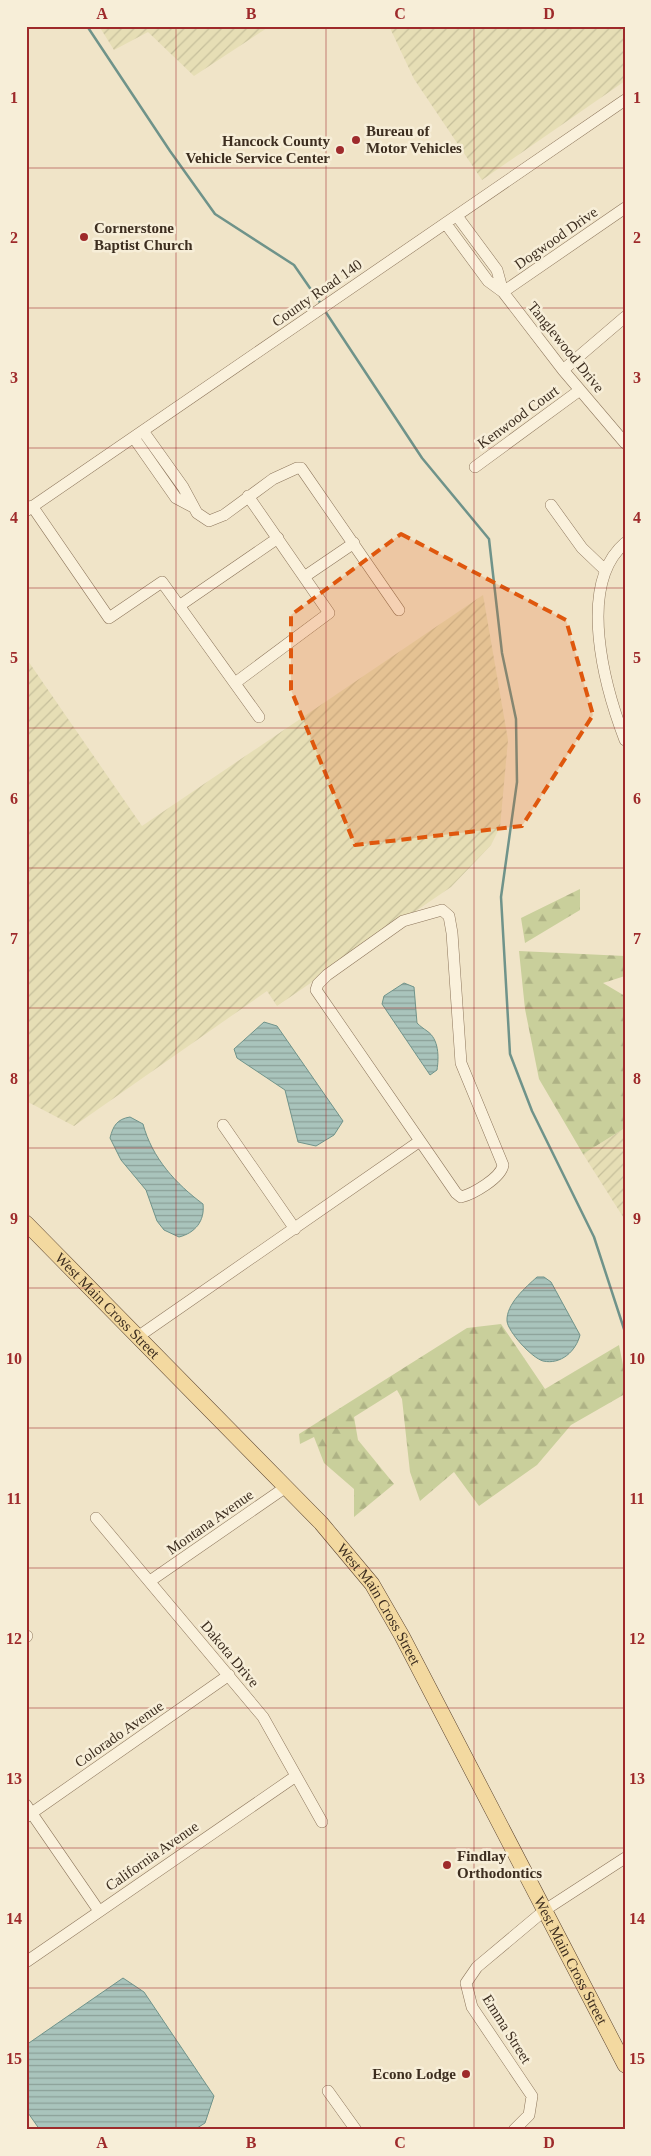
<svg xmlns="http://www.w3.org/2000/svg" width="651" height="2156" font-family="Georgia,serif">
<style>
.farmland{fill:url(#farmland-furrows)}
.forest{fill:url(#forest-firs)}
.water{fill:url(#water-rules);stroke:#6f938a}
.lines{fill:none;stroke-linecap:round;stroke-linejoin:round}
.stream{stroke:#6f938a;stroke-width:2.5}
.minor-casing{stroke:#8d765c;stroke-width:12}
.major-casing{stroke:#5b4430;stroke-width:16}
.minor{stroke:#faf1dc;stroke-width:11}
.major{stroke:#f3d9a0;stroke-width:15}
.marked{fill:#df570d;fill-opacity:0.2;stroke:#df570d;stroke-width:4;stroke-dasharray:10 6;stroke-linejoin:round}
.grid{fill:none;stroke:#9e2a2b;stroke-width:1;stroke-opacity:0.55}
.poi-dot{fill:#9e2a2b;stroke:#f7eed8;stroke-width:2}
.labels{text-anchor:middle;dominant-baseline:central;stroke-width:5;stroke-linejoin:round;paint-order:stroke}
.poi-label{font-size:15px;font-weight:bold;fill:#3d2e20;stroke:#f7eed8;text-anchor:start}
.street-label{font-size:15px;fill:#3d2e20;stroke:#f7eed8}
.neatline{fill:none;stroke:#9e2a2b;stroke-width:2}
.grid-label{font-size:16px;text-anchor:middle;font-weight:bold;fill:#9e2a2b}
</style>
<defs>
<pattern id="farmland-furrows" width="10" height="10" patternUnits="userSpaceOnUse" patternTransform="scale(1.25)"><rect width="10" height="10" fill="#e6deb5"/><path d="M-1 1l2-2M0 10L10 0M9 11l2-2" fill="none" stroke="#c6bf9b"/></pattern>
<pattern id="forest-firs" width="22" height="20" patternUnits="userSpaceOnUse" patternTransform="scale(1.25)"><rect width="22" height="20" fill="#c9cf9b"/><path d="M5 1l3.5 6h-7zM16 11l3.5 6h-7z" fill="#aeb285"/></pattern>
<pattern id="water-rules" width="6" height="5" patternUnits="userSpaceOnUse" patternTransform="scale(1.25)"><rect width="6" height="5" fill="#a9c4bc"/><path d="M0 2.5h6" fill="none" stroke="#8ba098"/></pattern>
</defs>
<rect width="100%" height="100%" fill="#f0e4c8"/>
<path class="farmland" d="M99 26H270L194 76 148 32 114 50Z
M389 26H625V81L482 180 414 79Z
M483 595 508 740 500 827 491 845 451 887 277 1006 267 991 74 1126 26 1101V658L142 826Z
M625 1128V1220L583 1154Z"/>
<path class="forest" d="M580 889V910L525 943 521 918Z
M519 951 625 956V976L603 983 625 996V1128L583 1154 539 1079 525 1009Z
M501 1324 545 1389 619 1345 625 1375V1394L571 1425 537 1465 479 1506 454 1472 420 1501 410 1472 402 1399 397 1390 354 1417 358 1440 394 1484 354 1517V1489L324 1463 314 1437 300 1444 299 1434 467 1328Z"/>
<path class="water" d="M404 983 414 987 417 1023C421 1027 423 1028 427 1031 439 1039 439 1057 437 1070L430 1075 382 1004 384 996Z
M264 1022 277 1026 343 1121 334 1135 316 1146 298 1142 285 1090 237 1058 234 1049Z
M130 1117 143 1124C152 1158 176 1184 203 1204 205 1221 195 1233 179 1237L164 1230 157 1221 146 1190 121 1160 110 1138C113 1126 117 1119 130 1117Z
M537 1277H544L551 1282 580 1335C576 1351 561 1365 543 1361 532 1358 508 1332 507 1321 506 1304 526 1287 537 1277Z
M123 1978 144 1992 214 2096 205 2123 194 2130H40L26 2110V2045Z"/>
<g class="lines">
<path class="stream" d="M87 26 170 151 215 214 294 265 321 304
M325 311 422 458 489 539 502 653 516 719 517 782 501 897 510 1054 532 1111 594 1237 625 1332"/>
<g class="minor-casing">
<path id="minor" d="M625 208 503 292 563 370 625 443
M446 224 488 281 503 292 497 270 457 216
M563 370 625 317
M143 431 183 487 197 513 209 521 224 515 273 479 297 468H301L399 610
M134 438 176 498 193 507
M475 467 580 390
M551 505 582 548 605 570
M32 506 109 618 162 582 259 717
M26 511 625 100
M625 543C576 585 605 688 625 740
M304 577 354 543
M179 606 278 538
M235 683 329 613 248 496
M442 910 449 916 452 933 461 1063 503 1165C501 1178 473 1194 461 1197L456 1193 316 990 318 984 327 975 403 921Z
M223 1125 295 1229
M139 1336 420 1141
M96 1518 263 1717 322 1822
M150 1581 286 1487
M26 1637 27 1636
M26 1805 99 1911
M26 1817 229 1675
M26 1962 296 1776
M328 2091 356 2130
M514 2130 529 2115 532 2096 472 2007 466 1983 477 1967 545 1910 625 1858"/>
</g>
<g class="major-casing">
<g id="major">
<path id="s1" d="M26 1223 321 1523 372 1584 402 1636 625 2065"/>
</g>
</g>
<use href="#minor" class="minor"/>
<use href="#major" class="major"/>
</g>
<path class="marked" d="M401 534 566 620 593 715 522 826 355 845 291 690V615Z"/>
<path class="grid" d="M176 26V2130M326 26V2130M474 26V2130M26 168H625M26 308H625M26 448H625M26 588H625M26 728H625M26 868H625M26 1008H625M26 1148H625M26 1288H625M26 1428H625M26 1568H625M26 1708H625M26 1848H625M26 1988H625"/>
<g class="poi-dot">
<circle cx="356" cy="140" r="5"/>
<circle cx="340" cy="150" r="5"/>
<circle cx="84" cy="237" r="5"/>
<circle cx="447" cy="1865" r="5"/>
<circle cx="466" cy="2074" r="5"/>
</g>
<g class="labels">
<g class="poi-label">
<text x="366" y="131">Bureau of<tspan x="366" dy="17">Motor Vehicles</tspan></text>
<text x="330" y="141" text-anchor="end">Hancock County<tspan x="330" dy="17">Vehicle Service Center</tspan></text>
<text x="94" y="228">Cornerstone<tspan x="94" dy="17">Baptist Church</tspan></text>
<text x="457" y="1856">Findlay<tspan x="457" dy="17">Orthodontics</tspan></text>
<text x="456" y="2074" text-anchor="end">Econo Lodge</text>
</g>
<g class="street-label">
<text transform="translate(556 238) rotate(-35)">Dogwood Drive</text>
<text transform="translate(317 293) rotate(-35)">County Road 140</text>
<text transform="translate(566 347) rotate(51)">Tanglewood Drive</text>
<text transform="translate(518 417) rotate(-36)">Kenwood Court</text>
<text stroke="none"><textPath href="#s1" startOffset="116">West Main Cross Street</textPath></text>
<text transform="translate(210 1522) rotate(-35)">Montana Avenue</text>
<text stroke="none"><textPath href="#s1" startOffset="521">West Main Cross Street</textPath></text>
<text transform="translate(230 1654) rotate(50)">Dakota Drive</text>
<text transform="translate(119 1734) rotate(-35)">Colorado Avenue</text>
<text transform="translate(152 1856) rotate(-35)">California Avenue</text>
<text stroke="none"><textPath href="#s1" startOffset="926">West Main Cross Street</textPath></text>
<text transform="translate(507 2029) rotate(58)">Emma Street</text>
</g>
</g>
<rect width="651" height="2156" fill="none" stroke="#f7eed8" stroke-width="55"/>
<rect x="28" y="28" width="596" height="2100" class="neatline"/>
<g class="grid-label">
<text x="102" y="19">A</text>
<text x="251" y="19">B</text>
<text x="400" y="19">C</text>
<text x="549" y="19">D</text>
<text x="14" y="103">1</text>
<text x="637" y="103">1</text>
<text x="14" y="243">2</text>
<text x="637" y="243">2</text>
<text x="14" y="383">3</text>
<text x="637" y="383">3</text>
<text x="14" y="523">4</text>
<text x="637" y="523">4</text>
<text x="14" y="663">5</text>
<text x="637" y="663">5</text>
<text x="14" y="804">6</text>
<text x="637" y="804">6</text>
<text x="14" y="944">7</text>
<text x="637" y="944">7</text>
<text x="14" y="1084">8</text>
<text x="637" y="1084">8</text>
<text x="14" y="1224">9</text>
<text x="637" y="1224">9</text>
<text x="14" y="1364">10</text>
<text x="637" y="1364">10</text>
<text x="14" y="1504">11</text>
<text x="637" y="1504">11</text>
<text x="14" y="1644">12</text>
<text x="637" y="1644">12</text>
<text x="14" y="1784">13</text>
<text x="637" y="1784">13</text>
<text x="14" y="1924">14</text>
<text x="637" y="1924">14</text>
<text x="14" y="2064">15</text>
<text x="637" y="2064">15</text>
<text x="102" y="2148">A</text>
<text x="251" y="2148">B</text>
<text x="400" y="2148">C</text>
<text x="549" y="2148">D</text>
</g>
</svg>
